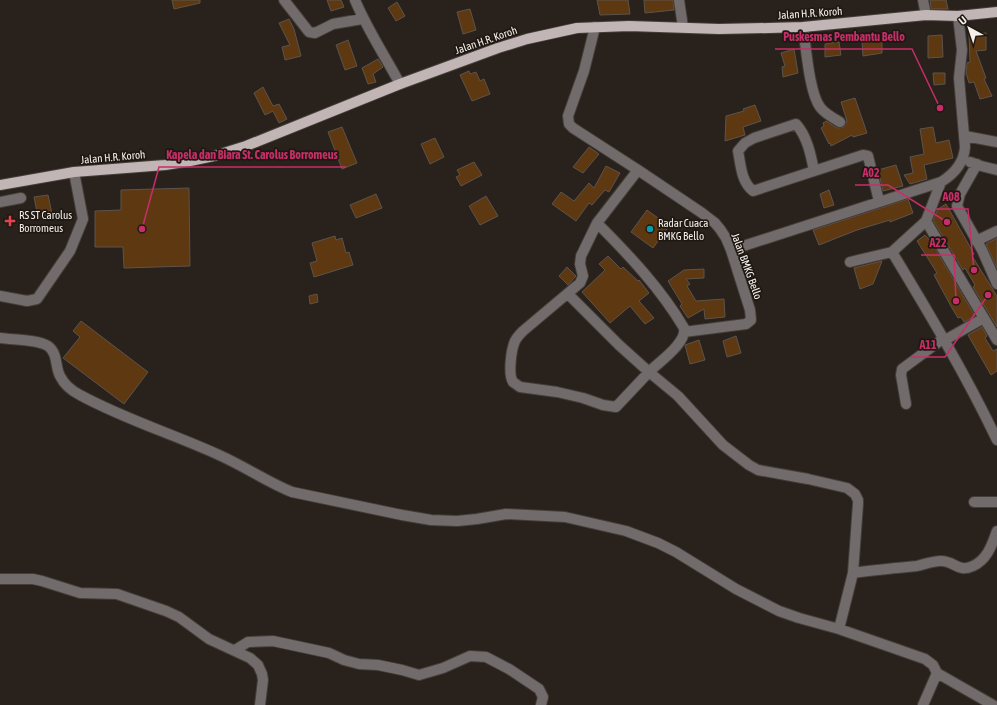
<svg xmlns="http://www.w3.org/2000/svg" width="997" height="705" font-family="'Asap Condensed',sans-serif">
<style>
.building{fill:#5e3811;stroke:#5c544c}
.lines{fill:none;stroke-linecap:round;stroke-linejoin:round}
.minor-casing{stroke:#453e38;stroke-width:12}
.major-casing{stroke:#453e38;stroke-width:12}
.minor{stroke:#726b6c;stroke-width:10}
.major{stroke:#c1b5b5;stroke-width:10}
.health-dot{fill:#e0444e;stroke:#1f1812;stroke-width:1.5}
.culture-dot{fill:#0f9aa8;stroke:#1f1812;stroke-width:1.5}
.labels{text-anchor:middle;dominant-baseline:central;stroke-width:3.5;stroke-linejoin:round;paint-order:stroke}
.street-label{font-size:11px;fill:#f4efeb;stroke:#1f1812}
.poi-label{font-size:11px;fill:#f4efeb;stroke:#1f1812;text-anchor:start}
.leader{fill:none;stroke:#c72e69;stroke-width:1.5}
.callout-dot{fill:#c72e69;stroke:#1f1812;stroke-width:1.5}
.callout-label{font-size:12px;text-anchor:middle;font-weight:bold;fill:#c72e69;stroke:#1f1812;stroke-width:3.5;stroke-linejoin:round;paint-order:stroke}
</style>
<rect width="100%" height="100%" fill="#29211b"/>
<path class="building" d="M172 0H200V3L174 9Z
M327 0H341L344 7 331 11Z
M597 0H628L630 14 600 15Z
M644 0H673L674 10 645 13Z
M930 0H946L948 9H931Z
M397 2 405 16 396 21 388 8Z
M470 9 476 30 463 34 457 12Z
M289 19 294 29 301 56 285 60 282 47 290 45 279 23Z
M986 33V50L976 51 986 78 984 79 992 96 980 99 974 82 969 83 966 73 967 63 970 62 969 34Z
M942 35 943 57 928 58V36Z
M882 39V53L863 56 862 42Z
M348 40 357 66 345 70 336 45Z
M839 42 841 55 825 57V44Z
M794 49 798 73 783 77 782 67 785 66 781 53Z
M378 59 383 67 373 74 376 82 368 84 362 68Z
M469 71 470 74 476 72 480 81 484 79 490 94 472 101 460 75Z
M933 73H945V84L934 85Z
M263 87 273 106 279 104 287 119 279 123 273 111 265 115 254 93Z
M855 98 867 133 853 137 852 135 831 146 830 143 829 144 821 128 824 126 823 123 826 121 837 128 844 127 847 121 841 102Z
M755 105 761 121 743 127 745 135 725 141 726 116 744 111 743 109Z
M342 127 357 163 342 169 328 132Z
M933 127 936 143 949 140 953 158 924 165 927 179 910 184 904 175 913 173 910 157 924 154 920 129Z
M435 138 444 157 430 164 421 144Z
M589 147 599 154 583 173 573 167Z
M474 162 482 175 461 186 456 177 460 175 457 170Z
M896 165 903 186 883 191 878 170Z
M606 166 620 173 609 192 605 190 592 205 589 203 576 221 552 204 561 192 574 201 589 183 594 188Z
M189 188 190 266 124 268 123 247H95V211L121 210V190Z
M829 190 834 205 824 208 820 194Z
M376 194 382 208 356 218 350 205Z
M48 195 52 214 38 217 34 197Z
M486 196 498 216 480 225 469 206Z
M908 199 913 213 890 222V220L857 230 819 245 813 230Z
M946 204 974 254 972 256 997 296V327L973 287 975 285 965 268 963 270 933 220 938 209Z
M647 210 669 226 653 248 631 232Z
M925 235 932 243 975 316 964 322 961 317 958 318 952 308 934 275 937 273 917 241Z
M335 236 336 240 342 238 346 253 349 252 353 265 314 277 310 263 317 261 312 243Z
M997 238V268L986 244Z
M608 256 621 269 623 267 638 281 639 280 649 293 639 301 654 318 645 324 630 306 610 323 582 292 605 270 599 264Z
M882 261 873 284 860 289 854 268Z
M567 267 576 276 568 285 559 276Z
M704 269V278L686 279 690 284 687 286 696 301 724 299 725 317 705 319 704 309 688 318 680 306 682 304 668 281 684 270Z
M317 294 318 302 310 304 309 296Z
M81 321 148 372 124 404 63 358 80 337 73 331Z
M982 327 987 336 985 338 993 351 997 349V371L991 375 968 335Z
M736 336 741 353 727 357 723 341Z
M699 340 705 360 690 364 685 345Z"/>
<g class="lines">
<g class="minor-casing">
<path id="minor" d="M284 0 309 32 315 33 333 24 362 19
M355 0C367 29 385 56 400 84
M679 0 683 27
M923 0 926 15
M803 27C806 46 809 92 820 107 824 113 833 118 840 122
M965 136 997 142
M970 162 981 166 997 170
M977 164 960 194 957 206 982 250 997 284
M638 170 702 213 715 223 720 229 726 238 731 250 750 310 751 320 746 324 684 332
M814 171C811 155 807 136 796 124L754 138 745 143 738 151C741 166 741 181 753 191L863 155 868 156 879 201
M0 202 21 198
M926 221 997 340
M597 223C629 255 661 289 684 328 687 343 659 362 649 372L678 396 723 445 749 465 758 470 808 479 847 488 855 494 858 500V504L853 573 839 629
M976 241 997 231
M731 250 941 182C954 174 964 162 965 147L959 78 962 50 958 16
M892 252C929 313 966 375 997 440
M850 262 892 252 926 221 941 182
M568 294 619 345 649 372 616 407 603 405 583 398 557 392 520 387 513 382C508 375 511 350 515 341 517 337 520 334 523 331L580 283 583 276 580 264 581 256 597 223 638 170 573 128 569 124 568 116 584 71 595 27
M0 296 27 301 37 299 70 251 83 219 74 172
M0 338C13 340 37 339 48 346 58 353 55 367 60 376 64 384 72 391 80 395 124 419 173 434 219 455 244 466 267 482 292 492L402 515 431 520 457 521 477 519 506 514 565 517 626 531 658 543 676 552 736 589 779 611 799 618 839 629 925 659 933 665 937 673 923 705
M945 340 984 318
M906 404 901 375 902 369 944 338
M974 502H997
M853 573C874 570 896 568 917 566 925 564 933 561 941 561 955 561 958 573 973 566 988 559 992 544 997 531
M0 579H33L42 581 80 593 117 594 166 611 179 617 209 639 250 658 258 665 262 674 263 680 260 705
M235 650 248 642 273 641 329 653 344 660 359 664 378 665 402 670 419 675 443 668 470 656 486 657 509 669 539 689 543 697 541 705
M937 673 993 705"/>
</g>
<g class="major-casing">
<path id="major" d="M0 185 74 172 165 165 190 161 214 156 246 146 400 84 498 48 527 39 577 28 629 26 719 29 769 28 803 27 926 15 958 16 997 12"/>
</g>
<use href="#minor" class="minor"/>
<use href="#major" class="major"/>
</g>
<path class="health-dot" d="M8 215h4v4h4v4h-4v4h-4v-4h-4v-4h4z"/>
<circle class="culture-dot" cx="650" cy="229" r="4"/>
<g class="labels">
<g class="street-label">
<text transform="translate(810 13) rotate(-4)">Jalan H.R. Koroh</text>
<text transform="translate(486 40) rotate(-19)">Jalan H.R. Koroh</text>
<text transform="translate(113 157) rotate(-5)">Jalan H.R. Koroh</text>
<text transform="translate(747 266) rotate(70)">Jalan BMKG Bello</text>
</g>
<g class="poi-label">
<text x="19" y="215">RS ST Carolus<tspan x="19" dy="13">Borromeus</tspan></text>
<text x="658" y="223">Radar Cuaca<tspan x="658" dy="13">BMKG Bello</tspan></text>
</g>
</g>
<path class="leader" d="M940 108L912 49H775M142 229L159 167H346M947 222L888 185H855M974 270L968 209H935M956 301L954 255H921M988 295L945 357H911"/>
<g class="callout-dot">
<circle cx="940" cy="108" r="4"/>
<circle cx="142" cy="229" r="4"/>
<circle cx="947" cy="222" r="4"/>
<circle cx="974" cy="270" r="4"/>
<circle cx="956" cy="301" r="4"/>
<circle cx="988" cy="295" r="4"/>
</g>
<g class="callout-label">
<text x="844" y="41">Puskesmas Pembantu Bello</text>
<text x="252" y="159">Kapela dan Biara St. Carolus Borromeus</text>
<text x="871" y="177">A02</text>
<text x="951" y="201">A08</text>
<text x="938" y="247">A22</text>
<text x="928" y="349">A11</text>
</g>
<g transform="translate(969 28) rotate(320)" stroke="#1f1812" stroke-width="3" paint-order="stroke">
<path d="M0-3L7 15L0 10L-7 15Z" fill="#f4efeb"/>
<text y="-6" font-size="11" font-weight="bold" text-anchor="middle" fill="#f4efeb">U</text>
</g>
</svg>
